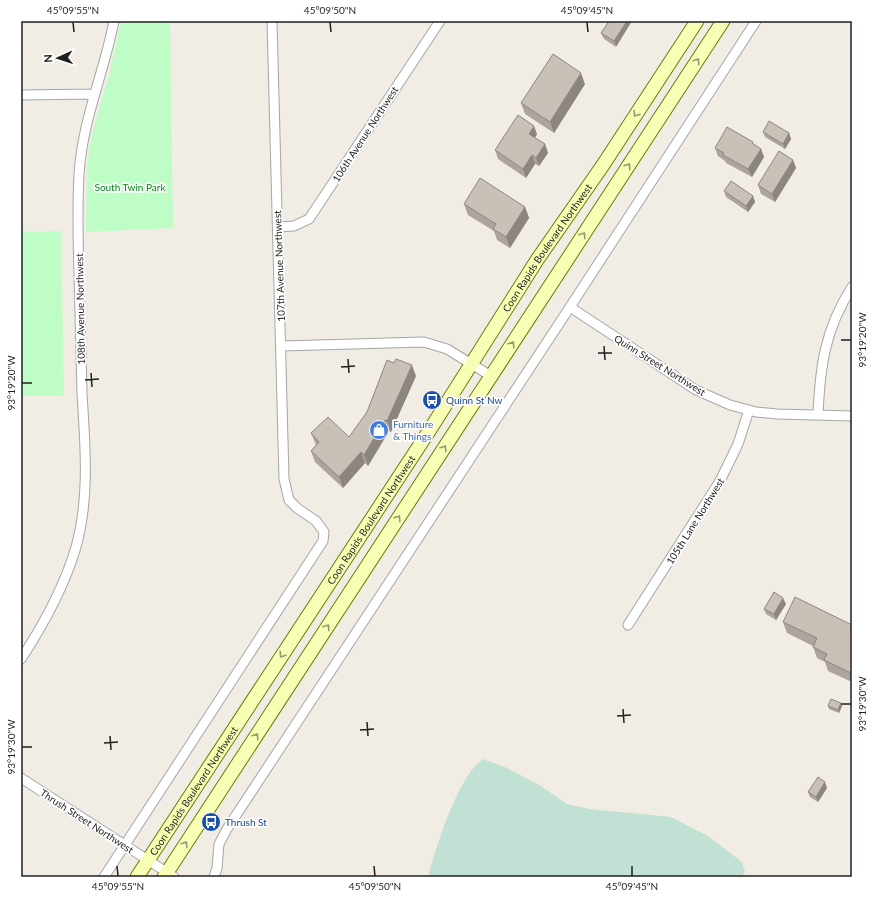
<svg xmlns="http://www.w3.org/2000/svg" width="873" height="898" font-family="Lato,sans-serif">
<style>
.wetland{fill:#c0e1d3}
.park{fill:#befec6}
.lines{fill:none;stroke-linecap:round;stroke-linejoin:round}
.minor-casing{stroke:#a6a6a6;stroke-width:11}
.secondary-casing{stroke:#6b7d00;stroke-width:15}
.minor{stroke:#fff;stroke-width:9}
.secondary{stroke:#f8ffb5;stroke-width:13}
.wall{fill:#ada59d}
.shaded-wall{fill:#8d8680}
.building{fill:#c9c0b7;stroke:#8d8680}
.oneway{stroke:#969a72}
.ticks{fill:none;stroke:#1f1f1f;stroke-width:1.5}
.labels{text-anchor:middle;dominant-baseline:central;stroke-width:3.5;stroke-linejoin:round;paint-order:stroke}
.street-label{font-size:10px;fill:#1f1f1f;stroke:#fff}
.park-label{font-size:10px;fill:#018a12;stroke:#fff}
.transit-label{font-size:10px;fill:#164399;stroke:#fff;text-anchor:start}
.shop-label{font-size:10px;fill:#366cbe;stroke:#fff;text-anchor:start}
.neatline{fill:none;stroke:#1f1f1f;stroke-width:1.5}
.ticks-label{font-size:10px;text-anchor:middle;fill:#1f1f1f}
</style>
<rect width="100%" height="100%" fill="#f1ede5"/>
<path class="wetland" d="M483 759 507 768 541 786 567 804 589 809 671 817 708 836 742 862 745 872 741 877H428C436 847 458 776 483 759Z"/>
<path class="park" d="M121 21H170L173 228 86 232 87 165 92 134 110 71Z
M61 231 64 396H21V232Z"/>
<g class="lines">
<g class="minor-casing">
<path id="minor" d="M21 95 94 94
M278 227 294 226 309 219 440 21
M570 307 696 390 730 405 756 412 777 414 852 416
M282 346 424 342 447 349 491 376
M818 415C820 366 825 329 852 287
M628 625 720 481 738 444 749 410
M21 659C44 624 64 588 76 547 90 497 85 444 82 393 81 353 80 314 79 274 78 241 77 208 79 175 82 121 104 73 114 21
M21 778 174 877
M104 877 323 541 324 532 316 521 297 508 289 500 284 479 272 21
M214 877 217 868 219 844 227 829 570 307 756 21"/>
</g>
<g class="secondary-casing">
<g id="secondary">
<path id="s1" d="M137 877 431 428 537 260 603 165 697 21"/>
<path d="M164 877 723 21"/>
</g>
</g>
<use href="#minor" class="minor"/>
<use href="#secondary" class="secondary"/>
</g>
<path class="wall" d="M609 21 616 47 604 39 601 33Z
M585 84 554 133 525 114 521 103Z
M763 132 789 133 791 139 785 149 765 137Z
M537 134 535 138 545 144 548 153 539 166 535 164 526 178 498 159 495 150Z
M754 144 761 149 764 157 752 177 726 163 725 161 718 156 715 148Z
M793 160 796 168 775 202 761 194 758 185Z
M724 191 753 196 755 202 748 212 726 197Z
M464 204 525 207 529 218 510 248 497 240 494 231 468 215Z
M416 376 391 432 389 431 368 466 365 463 343 488 315 462 311 451 316 445 311 433 349 437Z
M786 604 776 620 766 614 764 609Z
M783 622 852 625V682L828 671 825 662 817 658 813 647V646L787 633Z
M841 703 842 706 839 713 829 709 828 706Z
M827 788 818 802 810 797 808 792Z"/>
<path class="shaded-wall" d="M627 21H632L616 47 614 41Z
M581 73 585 84 554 133 550 122Z
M534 126 537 134 532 142 529 134Z
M789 133 791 139 785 149 783 144Z
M545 144 548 153 539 166 536 158Z
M761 149 764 157 752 177 748 169Z
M532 155 535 164 526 178 523 169Z
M793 160 796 168 775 202 772 194Z
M753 196 755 202 748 212 746 206Z
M525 207 529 218 510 248 506 237Z
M412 365 416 376 391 432 387 421Z
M385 420 389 431 368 466 364 455Z
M361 452 365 463 343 488 339 477Z
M783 598 786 604 776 620 774 614Z
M841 703 842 706 839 713 838 710Z
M825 782 827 788 818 802 816 797Z"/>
<path class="building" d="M609 21H627L614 41 601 33Z
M553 54 581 73 550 122 521 103Z
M518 115 534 126 529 134 545 144 536 158 532 155 523 169 495 150Z
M769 121 789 133 783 144 763 132Z
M727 127 753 142 752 143 761 149 748 169 723 155 724 153 715 148Z
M779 151 793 160 772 194 758 185Z
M480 178 525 207 506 237 493 229 496 224 464 204Z
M731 181 753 196 746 206 724 191Z
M396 359 412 365 387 421 385 420 364 455 361 452 339 477 311 451 319 442 311 433 328 417 349 437 367 412 387 360 394 363Z
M774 592 783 598 774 614 764 609Z
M795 597 852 625V671L851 673 824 660 827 654 813 647 817 638 783 622Z
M831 699 841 703 838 710 828 706Z
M818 777 825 782 816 797 808 792Z"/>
<defs><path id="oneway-chevron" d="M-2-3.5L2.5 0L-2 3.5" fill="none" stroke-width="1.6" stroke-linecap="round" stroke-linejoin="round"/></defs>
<g class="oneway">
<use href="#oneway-chevron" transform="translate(697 61) rotate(-57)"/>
<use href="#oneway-chevron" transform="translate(636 114) rotate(123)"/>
<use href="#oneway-chevron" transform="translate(628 166) rotate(-57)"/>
<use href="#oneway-chevron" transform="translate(583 235) rotate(-57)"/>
<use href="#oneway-chevron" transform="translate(512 344) rotate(-57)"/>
<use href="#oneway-chevron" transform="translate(444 448) rotate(-57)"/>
<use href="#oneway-chevron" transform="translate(398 518) rotate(-57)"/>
<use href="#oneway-chevron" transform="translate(327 627) rotate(-57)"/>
<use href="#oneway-chevron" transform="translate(282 655) rotate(123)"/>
<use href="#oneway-chevron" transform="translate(256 736) rotate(-57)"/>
<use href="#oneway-chevron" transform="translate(185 844) rotate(-57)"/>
</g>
<path class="ticks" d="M73 22 74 32M330 22 331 32M587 22 588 32M841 340H851M604 346 605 360M598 353H612M348 359 349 373M341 367 355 366M91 373 92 387M85 380 99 379M22 383H32M841 704H851M623 709 624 723M617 716 631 715M367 722 368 736M360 730 374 729M110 736 111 750M104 743 118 742M22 747H32M117 866 118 876M374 866 375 876M632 866V876"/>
<defs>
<g id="bus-disc" transform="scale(1)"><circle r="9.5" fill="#1a4fb4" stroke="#fff"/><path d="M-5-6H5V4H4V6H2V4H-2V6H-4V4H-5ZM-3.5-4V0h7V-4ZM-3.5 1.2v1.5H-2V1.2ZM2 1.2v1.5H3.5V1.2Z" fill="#fff"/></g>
<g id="shop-disc" transform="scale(1)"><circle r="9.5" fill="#3f7fe0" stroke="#fff"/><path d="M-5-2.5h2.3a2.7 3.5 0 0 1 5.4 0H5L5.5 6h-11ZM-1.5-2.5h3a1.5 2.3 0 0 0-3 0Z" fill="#fff"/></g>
</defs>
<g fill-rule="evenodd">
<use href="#bus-disc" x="432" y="400"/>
<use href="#shop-disc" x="379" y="430"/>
<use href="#bus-disc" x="211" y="822"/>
</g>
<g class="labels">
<g class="street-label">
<text transform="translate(365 134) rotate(-57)">106th Avenue Northwest</text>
<text stroke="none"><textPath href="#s1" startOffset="751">Coon Rapids Boulevard Northwest</textPath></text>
<text transform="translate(279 266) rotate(-92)">107th Avenue Northwest</text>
<text transform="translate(80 309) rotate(-91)">108th Avenue Northwest</text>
<text transform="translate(660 365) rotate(32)">Quinn Street Northwest</text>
<text stroke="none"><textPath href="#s1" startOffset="427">Coon Rapids Boulevard Northwest</textPath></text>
<text transform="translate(695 521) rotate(-58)">105th Lane Northwest</text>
<text stroke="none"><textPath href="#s1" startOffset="103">Coon Rapids Boulevard Northwest</textPath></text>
<text transform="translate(87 821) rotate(33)">Thrush Street Northwest</text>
</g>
<g class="park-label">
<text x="130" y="187">South Twin Park</text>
</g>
<g class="transit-label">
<text x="446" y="400">Quinn St Nw</text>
<text x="225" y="822">Thrush St</text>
</g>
<g class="shop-label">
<text x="393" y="424">Furniture<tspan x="393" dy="12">&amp; Things</tspan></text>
</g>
</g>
<rect width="873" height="898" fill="none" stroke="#ffffff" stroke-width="44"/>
<g transform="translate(58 58) rotate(267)" stroke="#ffffff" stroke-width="3" paint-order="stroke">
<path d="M0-3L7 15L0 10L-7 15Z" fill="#1f1f1f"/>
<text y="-6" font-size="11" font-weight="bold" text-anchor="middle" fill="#1f1f1f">N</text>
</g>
<rect x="22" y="22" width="829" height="854" class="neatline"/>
<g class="ticks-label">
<text x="73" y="14">45°09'55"N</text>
<text x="330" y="14">45°09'50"N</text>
<text x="587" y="14">45°09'45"N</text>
<text transform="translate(862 340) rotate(-90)" y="4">93°19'20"W</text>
<text transform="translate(11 383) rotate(-90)" y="4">93°19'20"W</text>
<text transform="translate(862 704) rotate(-90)" y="4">93°19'30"W</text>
<text transform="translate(11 747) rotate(-90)" y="4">93°19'30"W</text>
<text x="118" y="890">45°09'55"N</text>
<text x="375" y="890">45°09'50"N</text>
<text x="632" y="890">45°09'45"N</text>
</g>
</svg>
